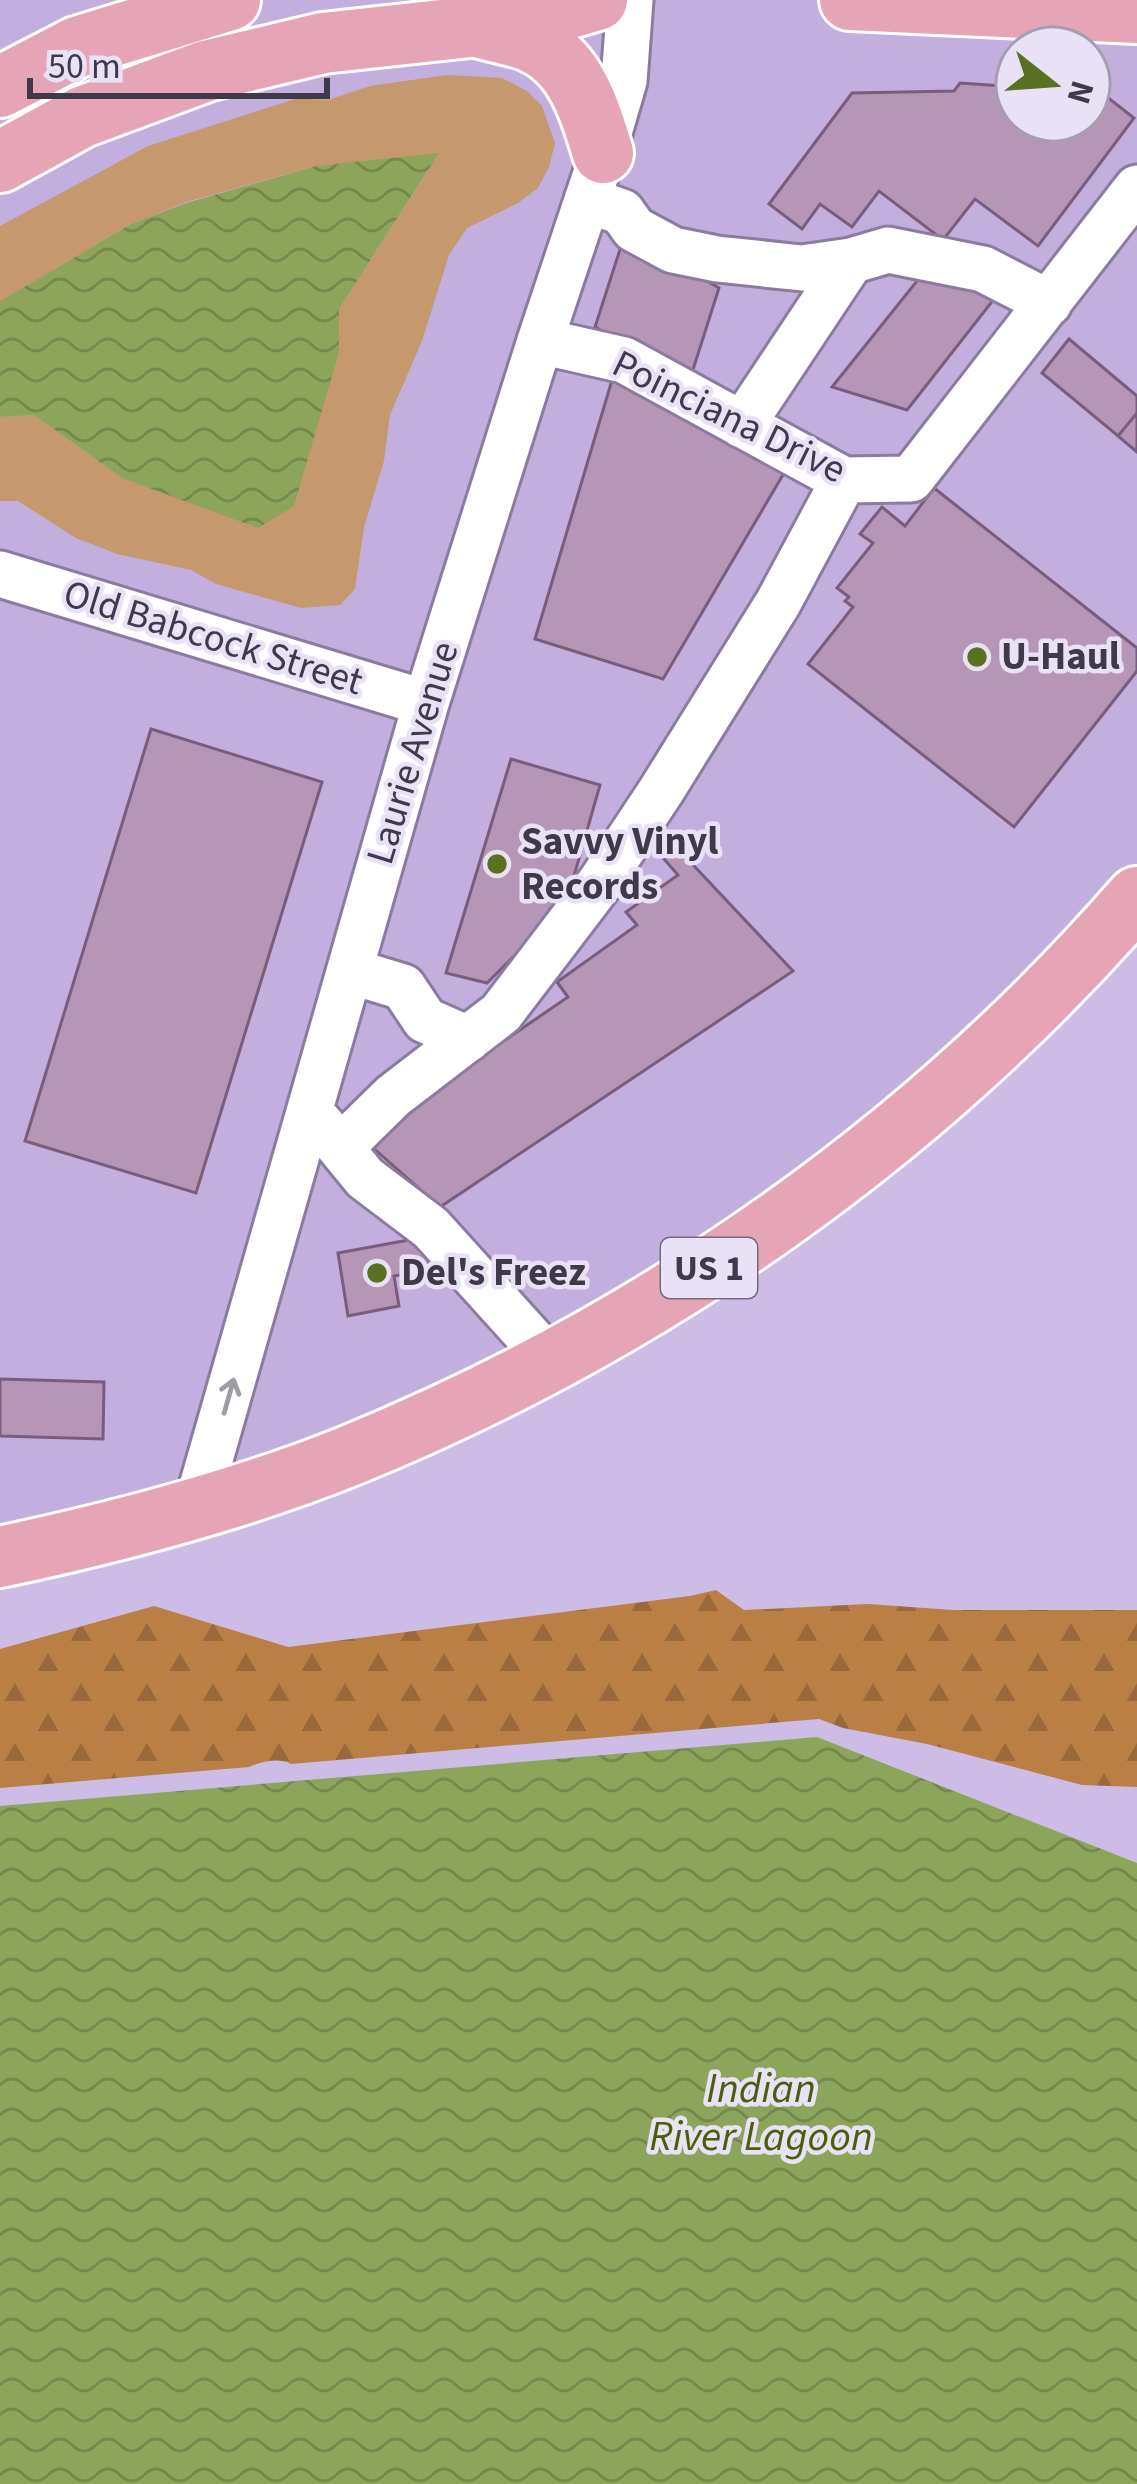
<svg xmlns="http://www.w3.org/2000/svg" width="1137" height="2484" font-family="'Source Sans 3',sans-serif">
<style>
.built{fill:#c2afde;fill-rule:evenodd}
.green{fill:#c5986d}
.forest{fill:url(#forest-firs)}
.water{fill:url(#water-waves)}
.building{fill:#b596b7;stroke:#7a5d7c;stroke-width:3}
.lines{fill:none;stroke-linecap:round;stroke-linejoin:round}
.minor-casing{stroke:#8b7ba1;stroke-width:51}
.major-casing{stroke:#fff;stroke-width:66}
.minor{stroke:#fff;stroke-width:45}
.major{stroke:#e5a5b7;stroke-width:60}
.oneway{stroke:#a09ca4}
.poi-dot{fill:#5b7122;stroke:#e9e1f6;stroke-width:4.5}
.labels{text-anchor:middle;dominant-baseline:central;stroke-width:9;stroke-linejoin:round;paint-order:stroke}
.shield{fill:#e9e1f6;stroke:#736b7d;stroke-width:3}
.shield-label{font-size:36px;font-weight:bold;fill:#403949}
.street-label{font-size:39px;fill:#403949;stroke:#e9e1f6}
.poi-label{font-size:39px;font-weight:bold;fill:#403949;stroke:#e9e1f6;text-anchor:start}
.water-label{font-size:42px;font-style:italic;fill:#4a5f08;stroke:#e9e1f6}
</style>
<defs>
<pattern id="forest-firs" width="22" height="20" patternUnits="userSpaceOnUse" patternTransform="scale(3)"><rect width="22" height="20" fill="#ba7f44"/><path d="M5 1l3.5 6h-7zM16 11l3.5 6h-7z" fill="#99693b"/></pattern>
<pattern id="water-waves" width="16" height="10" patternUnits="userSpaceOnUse" patternTransform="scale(3)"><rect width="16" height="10" fill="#8da55a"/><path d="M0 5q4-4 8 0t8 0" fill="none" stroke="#75874c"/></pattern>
</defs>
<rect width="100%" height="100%" fill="#cdbce5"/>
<path class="built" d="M0 0H1137V897L878 1162 497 1414 0 1562ZM1017 48H1089V120H1017Z"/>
<path class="green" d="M447 75 502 78 527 91 542 106 555 143 549 167 538 188 518 203 467 228 449 255 422 341 390 415 384 461 364 527 355 589 340 605 301 608 216 584 191 570 117 554 76 538 18 501H0V417L34 415 122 478 339 352V309L438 155 316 166 186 202 131 224 0 301V226L148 146 298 98 328 100 370 86Z"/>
<path class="forest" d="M716 1590 744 1610 868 1604 953 1610H1137V1787L1082 1785 927 1744 843 1728 819 1719 291 1764C279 1757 261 1762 249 1767L0 1788V1649L154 1606 288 1647 690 1596Z"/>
<path class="water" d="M439 153 339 309V352L294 506 258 528 122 478 34 415 0 417V301L131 224 186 203 316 166Z
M817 1737 1137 1863V2484H0V1806Z"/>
<path class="building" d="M960 83 1017 87V120H1089V92L1102 93 1134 118 1038 246 975 199 943 240 879 191 852 227 820 204 802 229 769 204 852 93 954 91Z
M625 234 719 288 690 379 595 327Z
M925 271 998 294 907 410 832 387Z
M1069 339 1137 396V413L1118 436 1042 373Z
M612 380 784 473 663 679 535 639Z
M1137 413V452L1118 436Z
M934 488 1137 648V671L1014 827 808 664 853 607 845 601 849 597 837 588 873 543 860 534 882 507 905 526Z
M151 729 322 782 196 1193 25 1141Z
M511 759 600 785 566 904 487 983 446 973Z
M679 850 793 971 440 1207 362 1138 568 997 557 982 637 925 626 912 678 875 664 859Z
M425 1237 430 1270 394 1276 399 1306 348 1316 338 1253Z
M0 1379 104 1382 103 1439 0 1436Z"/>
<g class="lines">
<g class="minor-casing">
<path id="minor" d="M587 200 622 212 634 229 673 250 717 259 802 268 851 261 888 250 983 269 1049 303
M540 341 624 360 844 480 911 479 1137 188
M742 425 851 261
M0 574 426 703
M350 971 403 987 425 1020 468 1039
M320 1123 365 1178 431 1228 551 1361
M341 1147 393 1096 501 1013 600 883 661 791 778 603 844 480
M196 1508 426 703 540 341 603 153 624 81 630 0"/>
</g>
<g class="major-casing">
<path id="major" d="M850 0 1137 13
M481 28C496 32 512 35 527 40 576 59 589 108 603 153
M0 87 77 47 230 0
M0 162 82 117 206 71 323 43 525 21 597 0
M0 1557C118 1532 237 1501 349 1456 651 1333 923 1143 1137 897"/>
</g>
<use href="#minor" class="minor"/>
<use href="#major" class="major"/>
</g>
<defs><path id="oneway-shaft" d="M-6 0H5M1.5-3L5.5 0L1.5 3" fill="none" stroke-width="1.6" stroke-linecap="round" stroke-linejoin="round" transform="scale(3)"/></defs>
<use class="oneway" href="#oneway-shaft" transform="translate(229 1396) rotate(-74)"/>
<g class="poi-dot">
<circle cx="977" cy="657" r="12"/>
<circle cx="497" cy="864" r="12"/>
<circle cx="377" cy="1273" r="12"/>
</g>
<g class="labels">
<rect class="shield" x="661" y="1238" width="96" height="60" rx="9"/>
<g class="shield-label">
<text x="709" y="1268">US 1</text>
</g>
<g class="street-label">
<text transform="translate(729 417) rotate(26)">Poinciana Drive</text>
<text transform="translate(213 638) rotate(17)">Old Babcock Street</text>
<text transform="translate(413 753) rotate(-73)">Laurie Avenue</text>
</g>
<g class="poi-label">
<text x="1001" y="657">U-Haul</text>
<text x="521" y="842">Savvy Vinyl<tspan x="521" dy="45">Records</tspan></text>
<text x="401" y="1273">Del's Freez</text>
</g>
<g class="water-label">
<text x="761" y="2089">Indian<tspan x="761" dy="48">River Lagoon</tspan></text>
</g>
</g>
<g transform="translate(1053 84) rotate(107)"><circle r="57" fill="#e9e1f6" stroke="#a59eb1" stroke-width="3"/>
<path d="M0-9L21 45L0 30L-21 45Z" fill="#5b7122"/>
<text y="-18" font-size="33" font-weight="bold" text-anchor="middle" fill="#403949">N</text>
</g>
<path d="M30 78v18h297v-18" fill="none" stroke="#403949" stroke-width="6"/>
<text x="48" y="78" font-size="36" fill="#403949" stroke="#e9e1f6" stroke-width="9" paint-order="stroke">50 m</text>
</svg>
